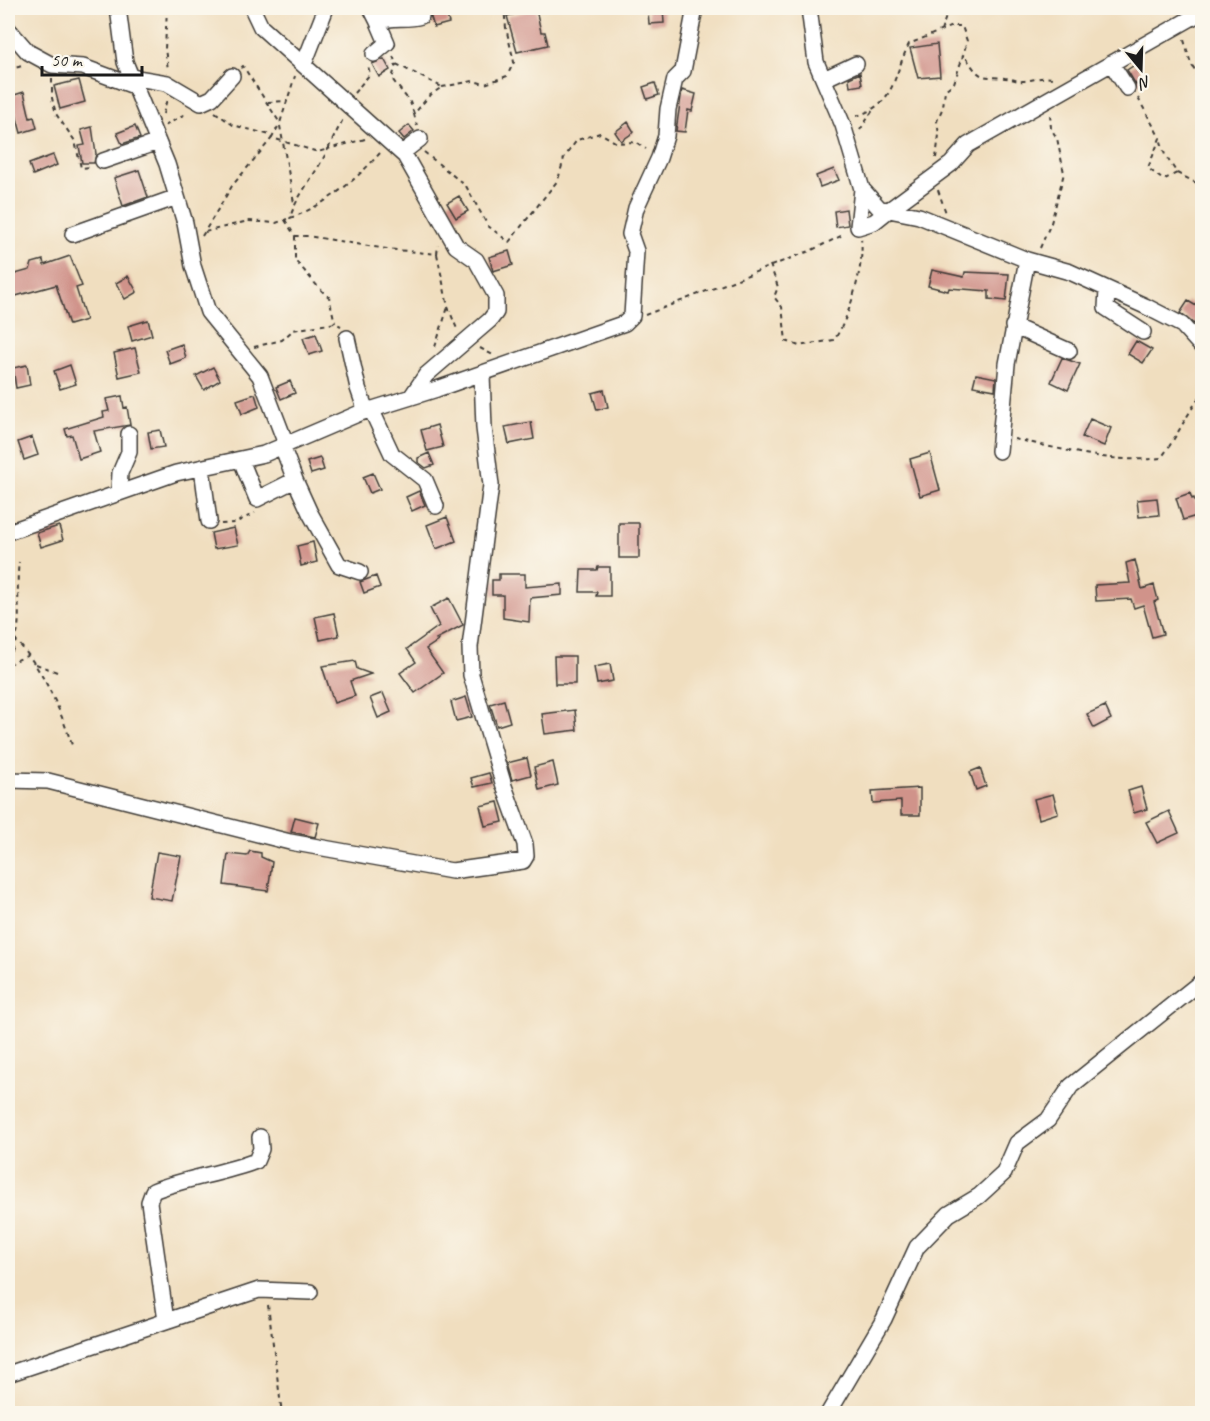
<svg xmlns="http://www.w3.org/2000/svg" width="1210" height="1421" font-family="Caveat,sans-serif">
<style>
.building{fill:#d0938a}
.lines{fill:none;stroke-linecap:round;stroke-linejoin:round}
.street-casing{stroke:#3c3934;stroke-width:18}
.path{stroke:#3c3934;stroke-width:2;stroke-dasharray:4.5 4.5;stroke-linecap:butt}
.street{stroke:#fff;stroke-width:15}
</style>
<rect width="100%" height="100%" fill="#fbf7ec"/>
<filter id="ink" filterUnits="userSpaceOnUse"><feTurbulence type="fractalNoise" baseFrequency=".0167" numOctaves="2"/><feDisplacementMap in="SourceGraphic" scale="12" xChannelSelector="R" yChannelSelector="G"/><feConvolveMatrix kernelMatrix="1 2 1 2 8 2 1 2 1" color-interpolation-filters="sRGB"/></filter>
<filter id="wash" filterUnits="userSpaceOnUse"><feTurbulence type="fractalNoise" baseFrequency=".008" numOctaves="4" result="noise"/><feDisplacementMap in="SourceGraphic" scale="24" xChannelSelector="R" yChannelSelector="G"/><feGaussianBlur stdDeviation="1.35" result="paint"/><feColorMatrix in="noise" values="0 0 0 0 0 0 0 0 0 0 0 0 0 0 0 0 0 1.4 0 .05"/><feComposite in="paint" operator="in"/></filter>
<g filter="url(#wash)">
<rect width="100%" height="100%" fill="#f0debf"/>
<g id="blocks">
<path class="building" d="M428 8H445L449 23 434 27Z
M663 8 664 23 649 24 648 10Z
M536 9 541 32H545L548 45 517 52 507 16Z
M937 44 940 76 918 78 910 48Z
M384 59 390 70 379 77 372 64Z
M1136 64 1145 79 1136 85 1127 70Z
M860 73 862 85 850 87 849 78Z
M79 80 85 102 60 109 54 86Z
M655 83 659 95 647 99 643 87Z
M682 90 696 94 692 111 688 110 685 132 676 131Z
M24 92 30 118 34 117 37 128 21 133 11 96Z
M628 122 634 132 621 141 615 132Z
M409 125 414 131 404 139 399 133Z
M135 126 140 138 122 144 117 133Z
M92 127 96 154 94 163H82L79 146 85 145 81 130Z
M53 155 57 165 33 175 29 164Z
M834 169 839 180 820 187 816 176Z
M139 170 148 197 123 206 114 178Z
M459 196 468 211 456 218 447 203Z
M846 209 848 225 836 227 834 211Z
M509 251 513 265 493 271 489 257Z
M70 256 82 286 76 288 86 320 69 325 56 285 12 297 8 276 30 270 32 263 43 260 44 265Z
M932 270 964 277 965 272 1009 274 1006 301 989 299V291L949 288 948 291 928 286Z
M128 276 137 292 125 299 116 283Z
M1188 301 1203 310 1194 324 1180 313Z
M148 320 152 335 132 341 128 326Z
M316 334 322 351 309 355 303 338Z
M1136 341 1152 350 1143 363 1128 354Z
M182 344 186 358 170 364 165 350Z
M135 348 141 372 119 377 114 353Z
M1062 358 1080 364 1068 390 1051 382Z
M27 365 30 385 16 388 13 368Z
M70 365 76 384 60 389 54 371Z
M213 367 220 380 204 390 196 376Z
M976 374 996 378 995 390 973 386Z
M290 381 295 393 281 399 276 387Z
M604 390 608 407 597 410 592 393Z
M255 394 259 407 242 414 237 400Z
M122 396 124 408 127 407 130 425 94 431 100 452 79 459 72 435 67 436 65 429 104 417 103 412 109 411 106 399Z
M1090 419 1111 428 1104 446 1082 437Z
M531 422 534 439 509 444 505 427Z
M437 425 443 447 427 451 421 430Z
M160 430 164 447 151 449 148 432Z
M32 437 38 455 24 460 18 442Z
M429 453 434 465 426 468 418 462V458Z
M930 453 940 490 920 496 910 459Z
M320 458 324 470 311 474 307 462Z
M373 473 380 489 370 493 363 477Z
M419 491 425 505 412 511 406 497Z
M1190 493 1192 499 1194 498 1200 515 1183 520 1176 498Z
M1157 498 1159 515 1139 517 1137 500Z
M447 517 456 541 436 549 427 525Z
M619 523H639V558H619Z
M59 526 63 540 41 547 37 533Z
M234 528 238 545 214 549 211 533Z
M313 542 317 562 301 566 297 546Z
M1135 560 1142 589 1154 585 1158 600 1154 602 1163 634 1152 637 1143 605 1134 608 1131 599 1096 601 1095 585 1130 583 1126 563Z
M598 567H610V596H596L597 592H580L581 570H597Z
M499 574H525V587L562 584V595L530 598 529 622 503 618V595H492V580H499Z
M376 576 380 587 364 593 360 582Z
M449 598 463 625 436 639 438 641 426 649 443 673 415 693 400 673 416 662 407 649 439 626 430 608Z
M334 613 339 636 320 640 315 617Z
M554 656H575V684H555Z
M355 661 357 669 371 674 350 681 355 696 334 703 322 666Z
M610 664 613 681 597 684 594 667Z
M383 693 391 712 378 718 370 698Z
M466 697 472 717 456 721 451 702Z
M504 700 510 722 497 726 490 704Z
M1105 706 1111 719 1094 728 1087 714Z
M575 710 577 730 545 734 542 714Z
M527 758 531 775 512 780 507 763Z
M553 762 558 785 539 790 534 767Z
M980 768 986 786 976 790 970 772Z
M489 773 492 783 474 787 471 778Z
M1141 787 1147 809 1134 813 1128 791Z
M920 788V815H901V801L873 803 872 791Z
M1053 794 1058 813 1039 819 1034 799Z
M498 802 503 822 485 826 480 806Z
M1169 811 1179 833 1157 843 1146 822Z
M295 817 319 823 315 837 291 832Z
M250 851 261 853V857L272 862 268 891 224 885 228 854 247 856Z
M157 852 181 856 172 901 149 897Z"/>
</g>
</g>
<g filter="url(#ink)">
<use href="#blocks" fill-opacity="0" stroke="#3c3934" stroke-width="1.5"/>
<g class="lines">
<g class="street-casing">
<path id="street" d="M118 8 125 62 167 164 185 223 193 266 208 312 260 376 286 444
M252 8 261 27 405 156 456 246 476 260 496 296V312L490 320 426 375 411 397
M371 8 378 22C393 15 405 21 421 16
M809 8 816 62 843 125 862 189 880 209 889 210 951 164 968 145 1202 12
M8 29 28 52 52 65 83 67 134 86
M374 54 387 43 378 22
M1111 63 1127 88
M304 64 326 8
M131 77 167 83 201 103 212 98 232 76
M824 79 856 64
M402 153 420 139
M103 161 158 142
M862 189 858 227 874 222 889 210 919 216 1027 260 1070 272 1145 306 1182 325 1202 347
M73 234 177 197
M1107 290 1106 308 1143 332
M1013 326 1069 351
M347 338 358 388 366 411
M371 409 392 454 425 480 436 506
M999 451 1007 364 1027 260
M241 460 257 499 295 480 282 446
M202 468 209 521
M295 480 310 513 339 565 360 572
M119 492 120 473 129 452V434
M8 532 176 473 264 454 360 413 437 389 625 323 632 316 636 251 630 234 636 208 659 158 666 136 668 109 675 79 683 71 695 8
M8 780 48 781 290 842 452 871 523 861 526 856 525 844 504 786 471 675 470 647 491 485 484 428 482 374
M166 1321 259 1290 310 1292
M8 1374 166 1321 149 1202 153 1191C186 1178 222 1174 256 1161L261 1149 260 1137
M828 1414 884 1319 917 1247 949 1214 979 1196 1004 1173 1017 1143 1048 1120 1071 1086 1202 981"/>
</g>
<path class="path" d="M167 8 165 49 168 69
M941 31 949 8
M1184 40 1191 64 1202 80
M393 56 396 64 442 87 429 96 414 114 410 102 392 79 396 64
M241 68 243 66 280 123 295 76
M8 70 22 66
M52 79V98L56 114 75 141 81 168 90 167
M442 87 473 81 485 84 507 76 514 62 506 28 504 8
M354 93 370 74 368 66
M1138 98 1160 138 1148 168 1163 180 1177 173 1165 155 1160 138
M268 102 287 101
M215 112 233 125 270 135 272 138 280 123
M163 114 167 99
M414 114 417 126
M856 116C896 104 892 78 909 44L952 26H962L967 41 962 59H967C981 80 981 76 1005 78 1011 78 1017 82 1023 81 1035 80 1044 75 1056 79
M165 126 188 112
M280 126 294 203
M860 130 873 110
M365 139 328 149C317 173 296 196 290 218 326 205 355 181 380 153
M424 152 466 186 488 226 509 242 558 180 564 158 577 140 600 133 617 143 636 142 646 149
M936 158 939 135 937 121 943 107 945 90 954 83 962 59
M1177 173 1202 186
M938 190 946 213
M285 220 295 236H308L387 249 437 254 438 245
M205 232 248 221 276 223 287 219
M202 236 232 186 272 138 318 152 328 149 343 119
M295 236V261C307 272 316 287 329 297L335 323
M1040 248 1051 223 1064 173 1057 138 1051 129 1050 113
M437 254 448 307 457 329
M770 265 778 287 774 297 782 307 786 341 799 346 834 340C849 319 865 265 861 239
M645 315 812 250 845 234
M254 347 282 340 293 330 335 323 341 326
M435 347 448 307
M480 348 493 355
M1014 439C1064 449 1110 464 1161 458 1177 437 1186 415 1202 394
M221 524 235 523 255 513
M8 632C40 663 58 703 72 745
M8 660C27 623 14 599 19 562
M8 664 29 655
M36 664 57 672
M268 1305 282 1414"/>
<use href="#street" class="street"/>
</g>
</g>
<rect width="1210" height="1421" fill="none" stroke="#fbf7ec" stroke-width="30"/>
<g transform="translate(1141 69) rotate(161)" stroke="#fbf7ec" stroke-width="4.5" paint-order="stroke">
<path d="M0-4.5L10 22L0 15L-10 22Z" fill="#1c1c1c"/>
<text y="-9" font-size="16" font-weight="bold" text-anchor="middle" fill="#1c1c1c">N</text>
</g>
<path d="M42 66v9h100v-9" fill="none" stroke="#1c1c1c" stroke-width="3"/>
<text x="51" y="66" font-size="18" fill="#1c1c1c" stroke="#fbf7ec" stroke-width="4.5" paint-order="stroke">50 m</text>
</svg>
